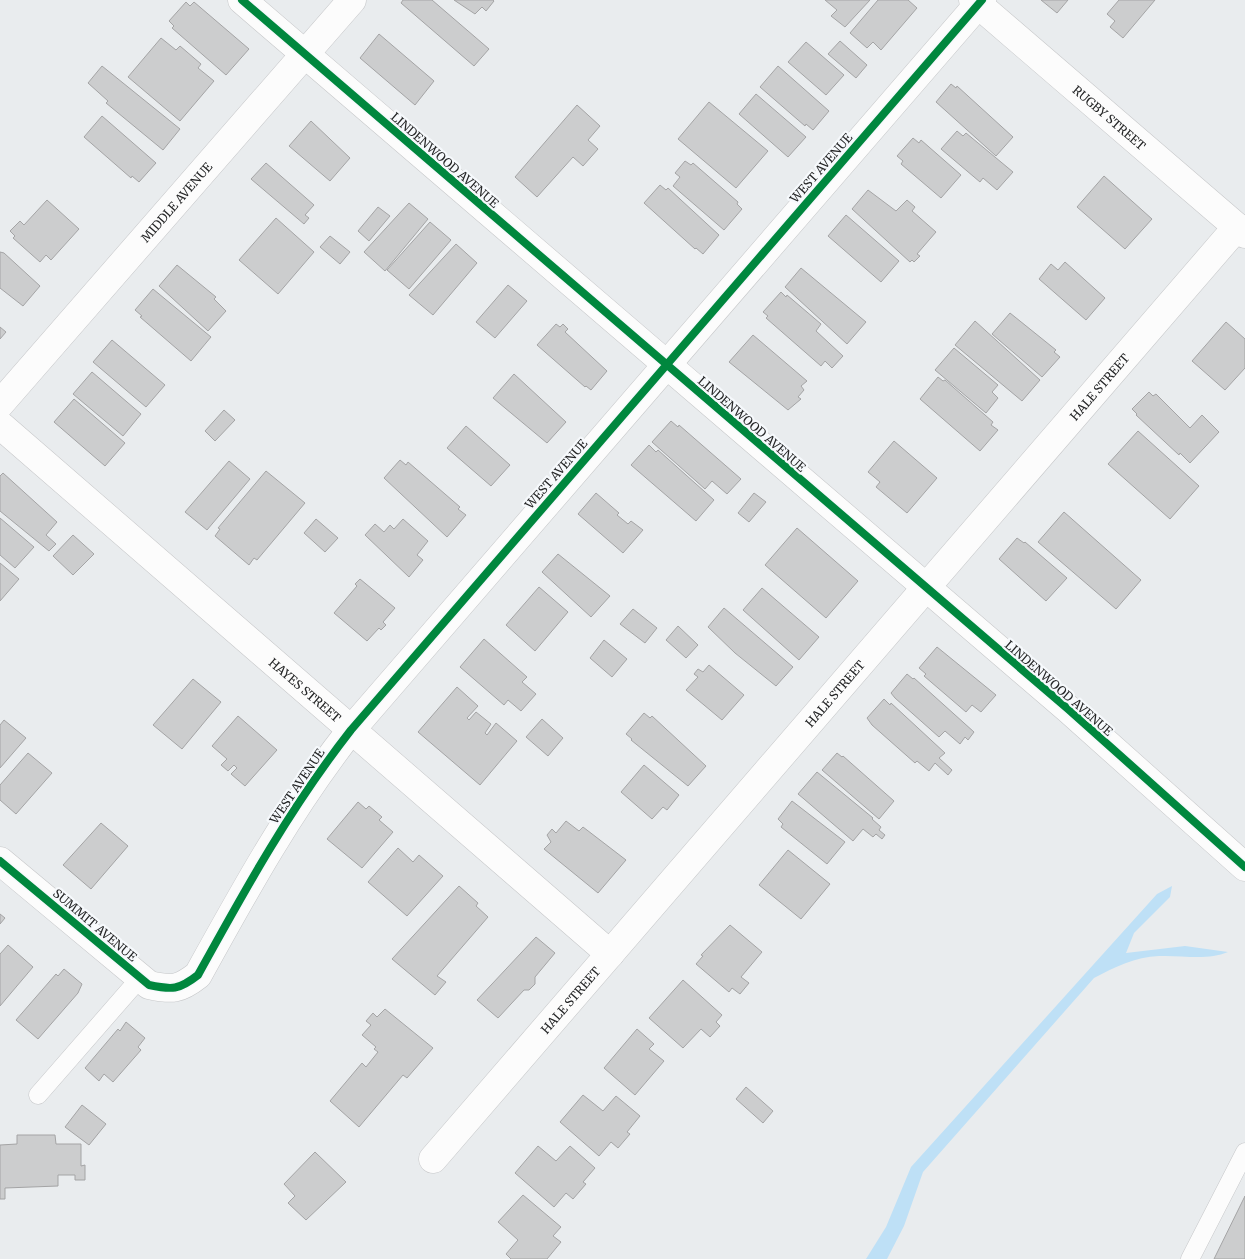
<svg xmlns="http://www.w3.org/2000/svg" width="1245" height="1259" font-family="Merriweather,serif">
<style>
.water{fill:#bee0f6}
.building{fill:#cccdce;stroke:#a4a4a5}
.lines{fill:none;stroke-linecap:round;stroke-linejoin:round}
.service-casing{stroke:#c6c7c9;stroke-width:19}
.minor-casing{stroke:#c6c7c9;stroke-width:29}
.tertiary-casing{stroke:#c6c7c9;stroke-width:29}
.service{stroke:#fcfcfc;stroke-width:18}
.minor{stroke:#fcfcfc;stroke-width:28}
.tertiary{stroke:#fcfcfc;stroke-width:28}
.cycleway-casing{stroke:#f6f9fc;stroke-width:11}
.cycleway{stroke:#00873e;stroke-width:8}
.labels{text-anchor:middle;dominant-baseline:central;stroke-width:4.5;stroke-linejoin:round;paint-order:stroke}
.street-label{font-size:12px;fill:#242526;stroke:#f6f9fc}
</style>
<rect width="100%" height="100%" fill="#e9ecee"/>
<path class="water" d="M1172 886 1170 897 1134 933 1126 953 1185 946 1228 952C1207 961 1182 955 1159 956 1135 957 1115 967 1094 978L923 1172 904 1226 887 1259H866L886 1227 911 1167 1157 894Z"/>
<path class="building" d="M403 0H432L489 49 474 66 401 3Z
M454 0H493L494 1 486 11 482 7 475 14Z
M825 0H870L845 27 831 16 837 10Z
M878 0H908L917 8 881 50 873 42 867 48 850 33Z
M1041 0H1068L1057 13Z
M1119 0H1155L1123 38 1110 27 1115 21 1107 14Z
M186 2 190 6 194 2 249 49 226 75 172 28 174 26 169 21Z
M379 34 434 81 415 105 360 58Z
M161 38 176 50 180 46 201 64 198 68 214 81 180 121 128 77Z
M840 41 867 65 856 78 828 54Z
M806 42 844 75 826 95 788 62Z
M102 66 180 129 163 150 106 103 108 101 88 83Z
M778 66 829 111 813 130 806 124 805 126 760 87Z
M951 84 956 88 957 86 1013 137 996 156 936 102Z
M756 94 806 137 788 157 739 114Z
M709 102 768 151 736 188 678 139Z
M577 105 600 126 588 140 598 149 583 166 573 157 537 197 515 177Z
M102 116 156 163 139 182 132 176 131 178 84 137Z
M311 121 350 158 330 181 289 146Z
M957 131 963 136 966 133 1013 172 997 190 983 178 980 182 941 149Z
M913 138 919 143 921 140 961 175 941 198 901 164 903 161 897 156Z
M685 161 691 165 693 163 738 202 737 204 742 209 724 230 673 186 680 177 675 173Z
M266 163 314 205 305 215 309 218 304 224 251 179Z
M1104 176 1152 219 1125 249 1077 207Z
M660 185 666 190 668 188 719 235 703 254 696 248 695 249 644 203Z
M868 190 896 211 907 200 915 207 912 211 936 232 917 254 920 256 914 262 912 260 910 262 852 209Z
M47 200 79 229 51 260 46 255 40 262 13 238 15 236 10 231 20 221 24 225Z
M409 203 428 219 385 271 364 252Z
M378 207 390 216 369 241 358 231Z
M846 215 899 261 881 282 828 236Z
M276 218 314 252 278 294 239 260Z
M430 222 451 240 409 289 387 270Z
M330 236 350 252 340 264 320 247Z
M456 244 477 263 433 315 409 295Z
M0 252 4 253 40 286 23 306 0 288Z
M1065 262 1105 298 1086 320 1039 279 1051 264 1058 270Z
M177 265 216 297 214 299 226 311 208 331 159 286Z
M801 268 866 322 847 344 785 287Z
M508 285 527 301 495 338 476 322Z
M153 289 211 337 191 361 140 317 142 316 135 310Z
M781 292 786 297 787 295 821 324 816 331 843 356 832 368 825 361 821 366 766 318 768 316 763 312Z
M1010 313 1056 350 1054 352 1060 357 1042 377 992 334Z
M975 321 1040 380 1022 401 955 345Z
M1226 322 1245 339V368L1225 390 1192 361Z
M556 324 560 327 563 324 568 329 565 332 607 371 591 390 586 386 585 387 537 345Z
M0 327 6 332 0 339Z
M753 335 807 381 801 386 804 390 798 397 801 399 788 410 729 362Z
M112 340 165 385 146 407 93 362Z
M954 348 998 385 992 392 998 398 986 413 935 370Z
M92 372 141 414 123 436 73 394Z
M514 374 566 422 547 443 493 398Z
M938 377 943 381 945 380 993 422 991 425 998 430 980 451 920 399Z
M1149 392 1153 396 1156 394 1190 428 1202 415 1219 432 1190 463 1180 453 1179 455 1136 415 1137 414 1132 409Z
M74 399 125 443 105 466 54 422Z
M224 410 235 420 215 441 205 431Z
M671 421 678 427 679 425 741 479 727 494 712 481 705 489 652 442Z
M466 426 510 465 491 486 447 448Z
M1138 431 1199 486 1170 519 1108 464Z
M894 441 937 478 907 513 876 487 880 482 868 472Z
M649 445 656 452 658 450 714 500 696 521 631 465Z
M400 460 406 465 408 462 460 507 458 509 466 515 447 537 384 478Z
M229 461 250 479 207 530 185 512Z
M266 471 305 503 257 560 254 558 249 565 215 536 220 529 218 528Z
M3 473 57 522 46 535 56 544 49 551 0 511V476Z
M596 493 619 513 617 515 628 524 631 521 643 530 623 553 578 514Z
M754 493 766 502 749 522 738 513Z
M1064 512 1141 580 1116 609 1038 542Z
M0 518 34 547 15 568 0 555Z
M316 519 338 538 325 552 304 533Z
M403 519 428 541 417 555 423 560 409 577 365 535 375 524 384 532 390 525 394 529Z
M797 528 858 581 826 618 765 565Z
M73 535 94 554 73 575 53 556Z
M1017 538 1024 543 1025 542 1067 578 1046 601 999 559Z
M558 554 610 596 591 617 542 572Z
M0 563 19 579 0 601Z
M360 579 395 608 383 622 386 625 381 630 379 628 367 641 334 613 357 586 355 584Z
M539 587 568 612 535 651 506 625Z
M762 588 819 637 799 660 743 610Z
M724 608 793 667 776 686 735 653 708 627Z
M633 609 657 628 645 643 620 624Z
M678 626 698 645 686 658 666 640Z
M484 639 527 677 522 682 536 694 521 711 508 700 504 705 460 667Z
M604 640 627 659 612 677 590 658Z
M937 647 996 695 981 712 972 705 966 712 924 676 926 674 919 668Z
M709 665 744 695 722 720 686 690 698 677 694 674 698 669 703 672Z
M907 674 913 679 914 678 974 732 968 740 965 737 960 744 945 731 939 737 895 698 891 693Z
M193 679 221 702 182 749 153 725Z
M457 687 478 706 467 718 469 720 476 712 491 724 485 733 487 735 496 723 517 741 480 785 418 732Z
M884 699 890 705 891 703 945 753 939 758 952 770 948 775 935 763 929 771 917 761 915 763 872 725 867 718Z
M644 713 650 718 652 716 706 766 688 786 631 740 632 739 626 734Z
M238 716 277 750 245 786 231 774 237 768 234 765 228 771 221 765 227 759 212 746Z
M542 719 563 738 548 756 526 737Z
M4 720 26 738 0 768V725Z
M28 753 52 773 16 814 0 800V785Z
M837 753 842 757 843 756 894 801 879 819 822 770Z
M644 765 679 795 667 810 663 807 652 819 621 792Z
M817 772 873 818 872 819 881 827 879 830 885 835 882 839 876 834 873 837 863 829 853 841 804 799 798 794Z
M792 801 845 842 827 864 781 827 783 824 778 819Z
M358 802 366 809 369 806 382 817 379 820 393 832 362 868 327 839Z
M566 821 579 831 583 827 626 860 598 893 544 849 551 842 547 835 552 829 556 833Z
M101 823 128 846 91 889 63 865Z
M398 848 413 862 419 855 443 876 407 916 368 882Z
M788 850 830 884 801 919 759 885Z
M459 886 478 903 476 906 488 917 437 976 446 982 435 995 392 959Z
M0 914 5 918 0 924Z
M730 925 762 952 741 977 749 983 740 994 732 988 729 992 696 964 703 956 701 955Z
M536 937 555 953 535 977V984L529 990H524L498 1018 477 1000Z
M8 945 33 967 0 1006V954Z
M64 969 82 984 78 993 38 1039 16 1020 56 974 58 976Z
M683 980 722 1015 716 1022 720 1026 710 1037 701 1029 683 1048 649 1018Z
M385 1009 433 1048 407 1078 403 1075 359 1127 330 1101 362 1063 366 1067 378 1052 374 1049 376 1047 362 1035 371 1025 366 1021 373 1013 377 1017Z
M126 1022 145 1038 138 1047 141 1050 113 1082 104 1074 99 1081 85 1068 118 1029 120 1031Z
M637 1029 654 1044 649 1049 664 1061 635 1095 604 1068Z
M746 1087 773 1111 763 1123 736 1099Z
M583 1095 603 1111 616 1096 640 1116 627 1132 630 1134 618 1148 611 1142 599 1156 560 1122Z
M82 1105 106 1124 89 1145 65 1127Z
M17 1135H55L56 1144H81V1166L85 1165V1180H75V1175H58V1186L5 1188V1199H0V1145L17 1144Z
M538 1146 556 1161 570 1146 595 1168 583 1182 586 1184 573 1199 566 1193 554 1207 515 1173Z
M315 1152 346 1182 306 1220 288 1203 295 1196 284 1184Z
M523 1195 561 1227 553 1236 561 1242 547 1259H511L506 1254 518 1240 498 1222Z
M1245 1196V1259H1214Z"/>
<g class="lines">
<g class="service-casing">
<path id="service" d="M38 1095 140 978
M1190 1259 1245 1152"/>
</g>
<g class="minor-casing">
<g id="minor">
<path id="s1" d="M973 0 1245 234"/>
<path id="s2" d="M0 404 352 0"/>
<path id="s3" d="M0 425 610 954"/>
<path d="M0 861 149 985C172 990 179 990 198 975 246 888 290 808 351 730L982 0"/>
<path id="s4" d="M433 1159 1237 227"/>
</g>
</g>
<g class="tertiary-casing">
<path id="tertiary" d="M242 0 1068 709 1245 867"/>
</g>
<use href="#service" class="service"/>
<use href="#minor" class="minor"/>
<use href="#tertiary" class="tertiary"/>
<g class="cycleway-casing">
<path id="cycleway" d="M242 0 1068 709 1245 867
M0 861 149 985C172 990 179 990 198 975 246 888 290 808 351 730L982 0"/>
</g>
<use href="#cycleway" class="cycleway"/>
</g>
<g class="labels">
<g class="street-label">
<text stroke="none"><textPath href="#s1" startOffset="180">RUGBY STREET</textPath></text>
<text transform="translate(445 160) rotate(41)">LINDENWOOD AVENUE</text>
<text transform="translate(821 168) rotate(-49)">WEST AVENUE</text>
<text stroke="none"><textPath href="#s2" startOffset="268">MIDDLE AVENUE</textPath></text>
<text stroke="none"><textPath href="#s4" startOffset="1020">HALE STREET</textPath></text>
<text transform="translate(752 424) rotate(41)">LINDENWOOD AVENUE</text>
<text transform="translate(556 474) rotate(-49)">WEST AVENUE</text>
<text transform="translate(1059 688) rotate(41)">LINDENWOOD AVENUE</text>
<text stroke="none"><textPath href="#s3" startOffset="404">HAYES STREET</textPath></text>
<text stroke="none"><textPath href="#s4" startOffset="615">HALE STREET</textPath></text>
<text transform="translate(297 786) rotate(-56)">WEST AVENUE</text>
<text transform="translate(95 925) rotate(40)">SUMMIT AVENUE</text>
<text stroke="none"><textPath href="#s4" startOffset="210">HALE STREET</textPath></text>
</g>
</g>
</svg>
